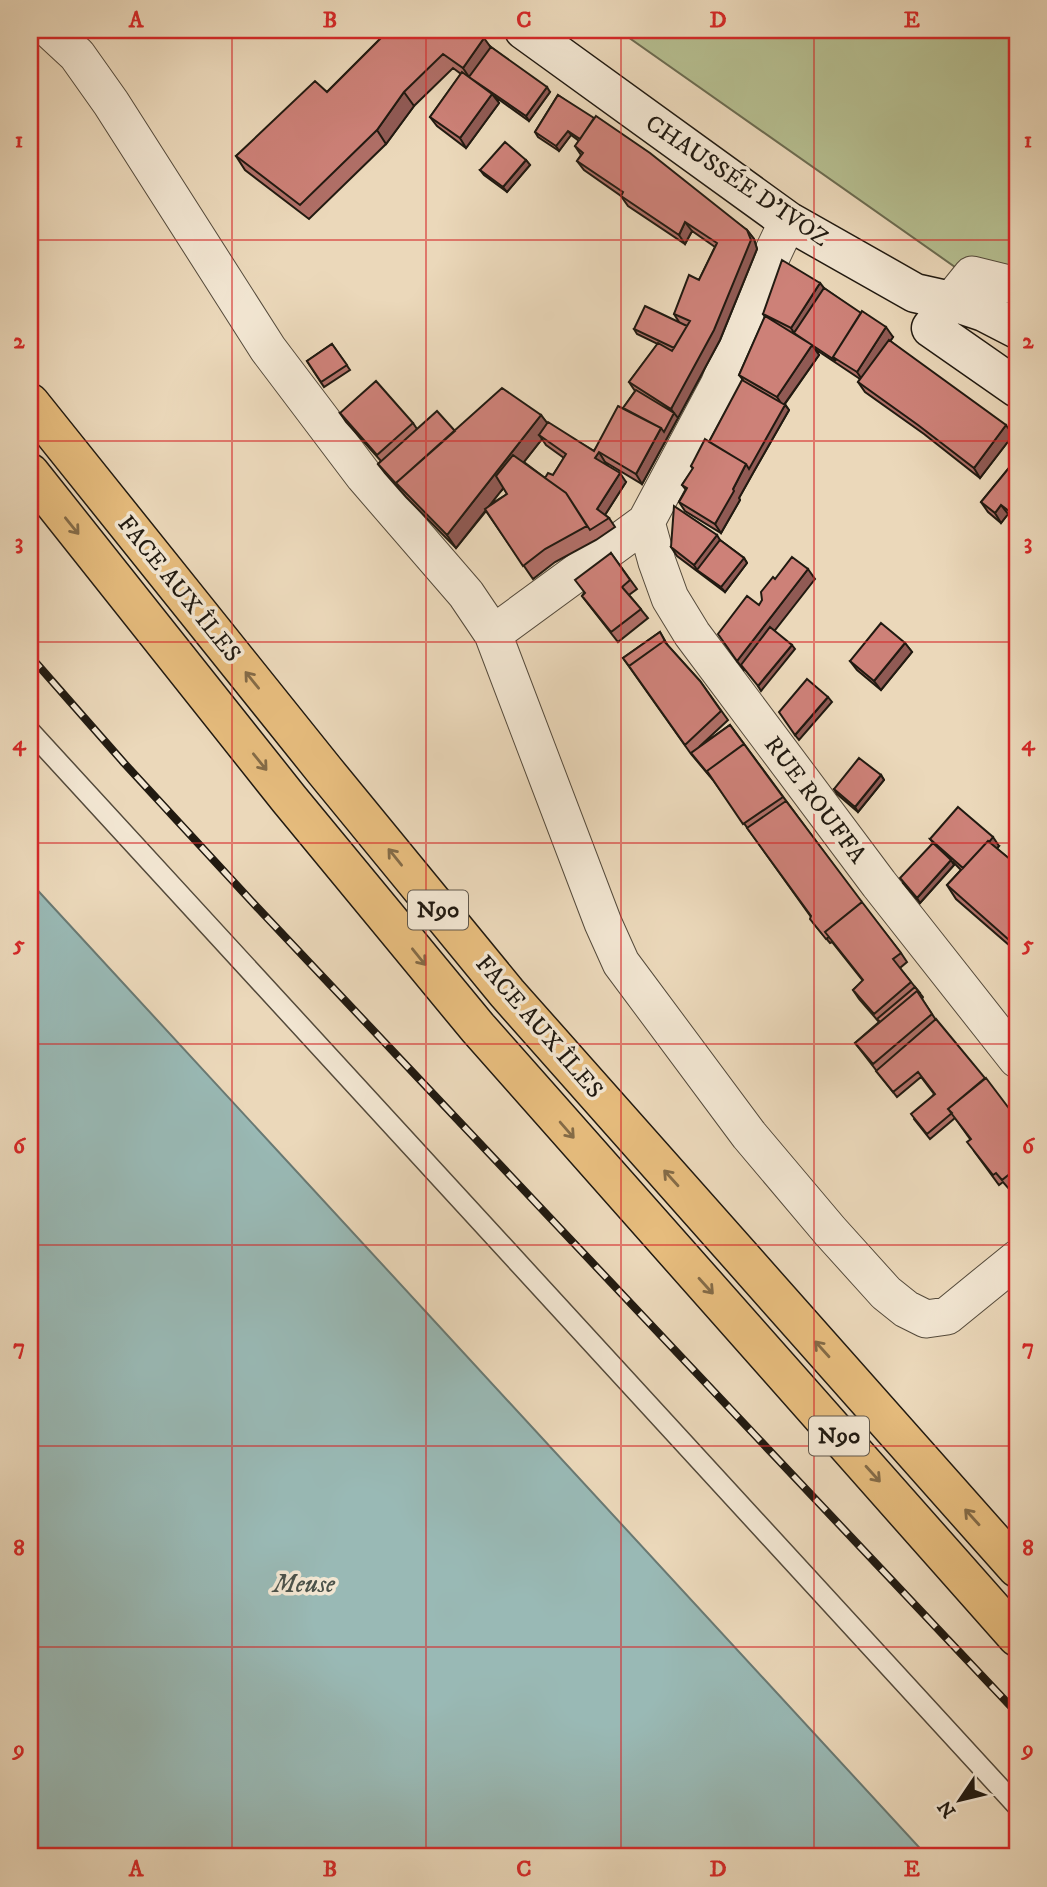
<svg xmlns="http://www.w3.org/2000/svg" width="1047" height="1887" font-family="'IM FELL DW Pica',serif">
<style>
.green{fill:#b6bf91;stroke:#6c6c51;stroke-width:2}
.water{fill:#99b9b5;stroke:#697973;stroke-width:2}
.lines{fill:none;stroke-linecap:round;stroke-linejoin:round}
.service-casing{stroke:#544a3b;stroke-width:22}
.minor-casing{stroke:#544a3b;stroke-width:39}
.secondary-casing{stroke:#211a11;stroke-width:41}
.trunk-casing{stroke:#211a11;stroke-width:41}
.service{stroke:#f2e6d2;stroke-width:19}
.minor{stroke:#f2e6d2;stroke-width:37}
.secondary{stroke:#f2e6d2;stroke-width:38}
.trunk{stroke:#e6bc7d;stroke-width:38}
.rail-casing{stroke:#211a11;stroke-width:8}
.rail{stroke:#f2e6d2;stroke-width:5;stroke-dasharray:16;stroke-linecap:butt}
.wall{fill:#b06f67;stroke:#211a11;stroke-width:2;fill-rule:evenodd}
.shaded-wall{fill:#905a54;stroke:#211a11;stroke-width:2}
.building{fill:#cd8178;stroke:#211a11;stroke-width:2}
.oneway{stroke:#846b47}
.grid{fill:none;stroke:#d62828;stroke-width:2;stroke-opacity:0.55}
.labels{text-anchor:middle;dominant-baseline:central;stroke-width:7;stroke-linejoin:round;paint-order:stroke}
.shield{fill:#f2e6d2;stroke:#60574b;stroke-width:2}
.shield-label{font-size:23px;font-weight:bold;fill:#211a11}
.street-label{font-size:24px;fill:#211a11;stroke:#f2e6d2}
.water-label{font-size:26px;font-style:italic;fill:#4b524a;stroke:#f2e6d2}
.neatline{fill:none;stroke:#d62828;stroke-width:2.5}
.grid-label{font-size:23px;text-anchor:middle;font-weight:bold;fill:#d62828}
</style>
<rect width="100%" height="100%" fill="#ebd8ba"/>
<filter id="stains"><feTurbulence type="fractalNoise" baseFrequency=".00286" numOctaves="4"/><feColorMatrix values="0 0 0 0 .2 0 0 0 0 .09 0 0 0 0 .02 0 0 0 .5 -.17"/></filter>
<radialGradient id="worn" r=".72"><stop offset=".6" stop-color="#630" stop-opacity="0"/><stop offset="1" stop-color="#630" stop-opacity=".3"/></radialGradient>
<path class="green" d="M618 30H1017V274L955 267Z"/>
<path class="water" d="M30 882 928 1857H30Z"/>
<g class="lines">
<g class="service-casing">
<path id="service" d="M30 731 1017 1806"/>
</g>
<g class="minor-casing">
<path id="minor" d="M50 30 77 55 111 103 268 349 364 476 466 594 493 634 603 923 621 963 749 1135 830 1231 886 1293 906 1309 926 1319 947 1316 1017 1259
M788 221 771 257 719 385 646 522 657 562 670 598 692 634 879 884 1017 1059
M951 301 972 275 1017 286
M493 634 646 522"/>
</g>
<g class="secondary-casing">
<path id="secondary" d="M524 30 788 221 915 293 951 301 984 312 1017 329
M951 301 931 328 1017 388"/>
</g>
<g class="trunk-casing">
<path id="trunk" d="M30 403 325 771 507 993 1017 1568
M30 473 289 799 478 1028 1017 1637"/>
</g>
<use href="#service" class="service"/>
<use href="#minor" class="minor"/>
<use href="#secondary" class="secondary"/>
<use href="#trunk" class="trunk"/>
<g class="rail-casing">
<path id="rail" d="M30 656 124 763 255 905 1017 1713"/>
</g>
<use href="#rail" class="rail"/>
</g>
<path class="wall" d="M382 30H471L491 47 550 92 529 121 494 96 499 103 466 148 437 126 430 117 461 74 453 68 414 106 386 144 309 219 245 170 236 156 327 92 386 33Z
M558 95 747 230 754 239 757 249 720 340 642 484 605 462 604 463 626 482 605 515 609 518 615 527 596 540 555 562 533 579 486 511 456 548 406 497 385 473 378 464 381 461 346 422 340 413 413 423 417 429 455 431 541 415 547 423 594 451 635 391 629 382 658 344 637 334 634 329 679 322 674 314 699 280 715 247 692 231 685 244 628 206 621 196 584 170 577 161 581 155 575 146 579 141 571 135 559 151 538 137 535 132ZM542 439 546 445 564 458 553 475 545 478 524 462ZM504 488 507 494 491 504 499 493Z
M526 160 530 165 507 192 484 175 480 170Z
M820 283 824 288 893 337 890 341 1013 435 980 478 924 434 865 392 858 382 860 379 815 349 819 355 785 404 789 410 753 473 739 498 740 500 721 533 685 511 679 502 686 490 682 485 693 469 691 466 709 442 743 380 739 375 765 317 763 314Z
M332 344 350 370 324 387 307 361Z
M1017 458V522L1008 514 1001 523 988 512 981 502Z
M720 540 744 558 747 563 725 592 677 556 671 547Z
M611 553 637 589 629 595 648 618 618 642 582 596Z
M660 632 668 646 700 681 728 720 699 747 730 725 861 902 901 953 907 962 900 968 923 997 922 999 936 1020 1017 1119V1183L1009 1189 1003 1182 999 1185 974 1151 970 1139 955 1118 930 1139 914 1119 934 1094 921 1077 897 1097 855 1043 879 1022 859 999 853 990 863 981 832 942 830 943 814 924 811 917 713 780 691 754 623 658Z
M905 643 912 652 881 690 857 670 850 661Z
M881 775 884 780 858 812 837 794 834 789Z
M930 839 999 846 997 849 1017 865V952L956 899 947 885 961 870 954 863V865L920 903 903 883 933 843Z"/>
<path class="shaded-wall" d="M484 38 494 52 469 77 463 68Z
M547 87 550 92 529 121 526 116Z
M404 92 414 106 386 144 377 130Z
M492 94 499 103 466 148 460 138Z
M568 131 571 135 559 151 556 146Z
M526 160 530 165 507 192 503 187Z
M685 222 692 231 685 244 679 235Z
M747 230 754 239 757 249 720 340 678 418 671 409Z
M820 283 827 292 794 333 791 328Z
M886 327 893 337 863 381 857 372Z
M812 345 819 355 783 406 777 397Z
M785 405 789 410 753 473 739 498 740 500 721 533 715 524 746 464Z
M674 413 678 418 642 484 636 474 661 428Z
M541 415 551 428 539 435 542 439 456 548 447 535Z
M1006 425 1013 435 980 478 974 468Z
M599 452 605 462 602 467 595 458Z
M620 473 626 482 603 518 597 509Z
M1001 505 1008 514 1001 523 995 513Z
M717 535 723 545 697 570 694 565Z
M744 558 747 563 725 592 721 587Z
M808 569 815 579 744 670 737 661Z
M905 643 912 652 881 690 874 681Z
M792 645 795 649 761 691 758 686Z
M828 697 832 702 799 740 795 735Z
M881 775 884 780 858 812 855 807Z
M993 837 999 846 971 879 964 869Z
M951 860 954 865 920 903 917 898Z"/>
<path class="building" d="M389 30H471L484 38 463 68 443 54 404 92 377 130 300 205 236 156 315 81 327 92Z
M491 47 547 87 526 116 469 77Z
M462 72 492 94 460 138 430 117Z
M558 95 594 118 580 139 568 131 556 146 535 132Z
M596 116 650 153 747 230 751 240 714 330 671 409 629 382 658 343 672 351 690 321 674 314 689 275 699 280 717 243 685 222 679 235 621 196 623 192 577 161 583 153 575 146Z
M505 142 526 160 503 187 480 170Z
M782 260 820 283 791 328 763 314Z
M824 288 861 313 833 357 836 361 794 333Z
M645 306 687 326 674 348 634 329Z
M862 311 886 327 857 372 833 357Z
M765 316 812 345 777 397 739 375Z
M889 340 1006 425 974 468 918 425 858 382Z
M332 344 347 365 321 382 307 361Z
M742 380 785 405 749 469 746 464 709 442Z
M376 381 413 423 377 455 340 413Z
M502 388 541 415 447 535 396 483Z
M636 390 674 413 664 432 661 428 623 408Z
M618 406 661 428 636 474 599 452 595 458 620 473 597 509 609 518 590 530 566 493 545 478 548 473 553 475 566 454 539 435 548 422 594 451Z
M437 411 455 431 396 483 399 487 378 464Z
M705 439 746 464 733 489 734 491 715 524 679 502 687 488 682 485 693 468 691 466Z
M513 455 566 493 587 526 545 549 523 566 485 509 507 494 496 476Z
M1017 458V511L1014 515 1001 505 995 513 981 502Z
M674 506 717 535 694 565 671 547Z
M720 540 744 558 721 587 697 570Z
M611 553 630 580 622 587 641 609 611 632 582 596 585 593 575 580Z
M792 557 808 569 737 661 718 634 747 596 759 605 762 600 761 592 773 577 775 579Z
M881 623 905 643 874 681 850 661Z
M770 627 792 645 758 686 741 665Z
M660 632 666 643 664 641 629 666 623 658Z
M664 641 700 681 721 711 685 745 629 666Z
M807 679 828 697 795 735 779 712Z
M730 725 744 744 707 771 710 776 691 753Z
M744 744 783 797 743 824 707 771Z
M859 758 881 775 855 807 834 789Z
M786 801 862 902 825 932 829 937 826 939 810 919 811 916 747 828Z
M958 807 993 837 989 842 988 841 963 868 930 839Z
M988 841 1017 865V947L947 885Z
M933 843 951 860 917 898 900 878Z
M862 902 901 953 893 959 911 982 874 1014 853 990 863 980 825 932Z
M915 987 920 993 919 994 917 991 880 1022 877 1019Z
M917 991 932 1014 873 1064 855 1043Z
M936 1019 985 1078 948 1109 952 1113 927 1134 911 1114 935 1094 918 1072 893 1092 876 1071Z
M986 1078 1017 1119V1168L1002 1180 996 1173 993 1175 967 1142 971 1139 948 1109Z"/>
<defs><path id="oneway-shaft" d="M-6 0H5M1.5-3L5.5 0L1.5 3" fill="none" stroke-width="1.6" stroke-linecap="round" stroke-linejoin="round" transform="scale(1.75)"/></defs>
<g class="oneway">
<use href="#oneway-shaft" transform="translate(72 526) rotate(51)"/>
<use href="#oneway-shaft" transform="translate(252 680) rotate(-129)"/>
<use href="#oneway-shaft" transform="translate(260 762) rotate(51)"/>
<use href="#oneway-shaft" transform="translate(395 857) rotate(-129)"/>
<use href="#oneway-shaft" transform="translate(419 957) rotate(51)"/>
<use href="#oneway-shaft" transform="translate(567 1130) rotate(49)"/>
<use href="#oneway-shaft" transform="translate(671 1178) rotate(-132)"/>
<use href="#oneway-shaft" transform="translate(706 1286) rotate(48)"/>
<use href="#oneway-shaft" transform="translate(822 1349) rotate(-132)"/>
<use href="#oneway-shaft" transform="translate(873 1474) rotate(48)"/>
<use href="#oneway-shaft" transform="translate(972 1517) rotate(-132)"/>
</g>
<path class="grid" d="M232 30V1857M426 30V1857M621 30V1857M814 30V1857M30 240H1017M30 441H1017M30 642H1017M30 843H1017M30 1044H1017M30 1245H1017M30 1446H1017M30 1647H1017"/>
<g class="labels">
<g class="shield">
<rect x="408" y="890.5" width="60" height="39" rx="5"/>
<rect x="809" y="1416.5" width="60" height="39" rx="5"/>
</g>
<g class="shield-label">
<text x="438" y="910">N90</text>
<text x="839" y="1436">N90</text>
</g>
<g class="street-label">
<text transform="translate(737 181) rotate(34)">CHAUSSÉE D'IVOZ</text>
<text transform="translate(179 589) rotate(51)">FACE AUX ÎLES</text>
<text transform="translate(815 800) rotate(53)">RUE ROUFFA</text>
<text transform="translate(539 1027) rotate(49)">FACE AUX ÎLES</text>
</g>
<g class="water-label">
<text x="304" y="1584">Meuse</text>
</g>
</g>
<rect width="1047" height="1887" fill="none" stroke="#ebd8ba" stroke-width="77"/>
<g transform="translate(960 1800) rotate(235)" stroke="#f2e6d2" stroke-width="5" paint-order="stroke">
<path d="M0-5L12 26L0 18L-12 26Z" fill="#211a11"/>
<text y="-10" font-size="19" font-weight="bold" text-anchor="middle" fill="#211a11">N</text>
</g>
<rect x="38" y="38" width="971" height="1810" class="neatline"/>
<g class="grid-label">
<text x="136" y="27">A</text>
<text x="330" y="27">B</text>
<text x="524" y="27">C</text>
<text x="718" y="27">D</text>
<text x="912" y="27">E</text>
<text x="19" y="147">1</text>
<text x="1028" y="147">1</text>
<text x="19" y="348">2</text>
<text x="1028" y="348">2</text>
<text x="19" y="549">3</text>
<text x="1028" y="549">3</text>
<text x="19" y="750">4</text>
<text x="1028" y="750">4</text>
<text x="19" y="951">5</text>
<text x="1028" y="951">5</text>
<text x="19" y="1153">6</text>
<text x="1028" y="1153">6</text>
<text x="19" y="1354">7</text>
<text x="1028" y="1354">7</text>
<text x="19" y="1555">8</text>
<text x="1028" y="1555">8</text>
<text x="19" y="1756">9</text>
<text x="1028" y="1756">9</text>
<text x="136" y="1876">A</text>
<text x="330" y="1876">B</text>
<text x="524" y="1876">C</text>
<text x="718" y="1876">D</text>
<text x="912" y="1876">E</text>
</g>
<rect width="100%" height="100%" filter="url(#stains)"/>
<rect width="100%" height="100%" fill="url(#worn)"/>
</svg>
